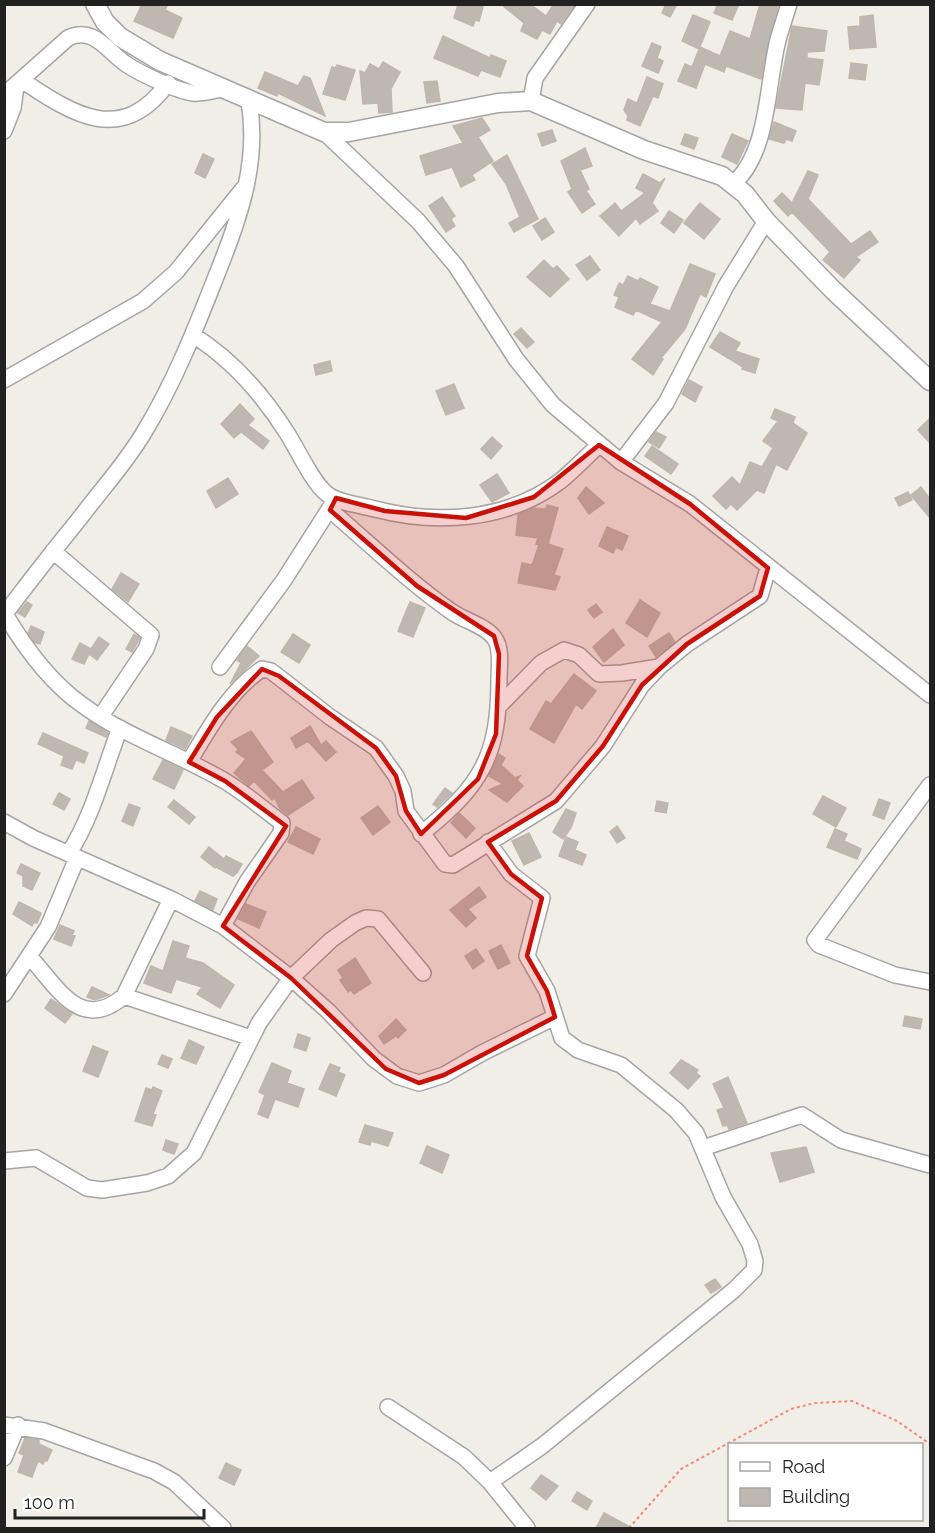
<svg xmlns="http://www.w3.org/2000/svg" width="935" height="1533" font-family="Raleway,sans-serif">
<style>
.building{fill:#beb8b1;stroke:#c2b6aa;stroke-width:1.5}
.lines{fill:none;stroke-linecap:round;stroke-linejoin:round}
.minor-casing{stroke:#a5a5a5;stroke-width:18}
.tertiary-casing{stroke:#a5a5a5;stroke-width:21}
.path{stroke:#f58875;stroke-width:2;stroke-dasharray:3 3;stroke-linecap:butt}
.minor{stroke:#fff;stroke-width:15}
.tertiary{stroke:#fff;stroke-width:18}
.marked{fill:#ca1108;fill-opacity:0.2;stroke:#ca1108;stroke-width:4.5;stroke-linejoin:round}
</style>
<rect width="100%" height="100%" fill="#f1eee8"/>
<path class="building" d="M142 4H168L165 10 182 18 173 38 134 21Z
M458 4H481L483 7 479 21 475 20 473 26 454 18Z
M501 4H530L546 16 554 4 575 5 561 24 557 21 550 34 542 30 537 39 521 31 524 23Z
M666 4H677L670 17 662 13Z
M718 4H739L732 20 714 13Z
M760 4 778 7 768 42 761 79 726 66 724 72 705 64 696 88 678 81 685 64 692 67 700 47 720 56 730 31 750 39Z
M693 15 710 22 699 49 682 41Z
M873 15 876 47 850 49 848 27 860 26V17Z
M792 26 827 31 824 51 807 52V58L823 60 819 85 805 83 802 110 776 108Z
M443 36 490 58 491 55 506 61 500 77 481 70 478 76 434 58Z
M652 43 661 47 657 58 663 61 658 73 642 66Z
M383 62 400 72 391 89 392 112 379 113 378 103 363 104 360 71 365 73 370 64 379 69Z
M851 63 867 65 865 80 849 78Z
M337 65 355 70 345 100 323 94 332 67 335 68Z
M265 72 298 86 304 76 310 78 325 116 278 93 277 96 258 88Z
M647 77 663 84 658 98 653 96 640 126 627 120 628 116 624 110 628 99 637 103Z
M437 81 440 101 427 103 424 82Z
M482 118 490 130 478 137 493 161 472 175 475 180 461 187 452 167 426 175 420 156 463 143 453 126Z
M774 122 796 131 792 141 786 139 784 143 769 139Z
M552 130 556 141 542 146 538 134Z
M685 134 698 138 694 149 681 144Z
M732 134 748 141 737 164 722 157Z
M585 148 592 166 580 170 589 189 586 191 595 204 582 213 568 192 572 189 561 161Z
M203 154 214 159 205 178 195 173Z
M507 155 538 219 514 232 509 223 520 217 506 184 492 164Z
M808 171 818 175 808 199 851 244 870 231 878 242 856 257 860 260 844 278 823 260 830 252 792 212 788 216 774 201 782 193 792 203Z
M643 174 660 183 665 178 652 203 658 211 640 224 636 218 619 236 600 216 615 203 621 211 645 193 636 188Z
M442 197 455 216 451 219 455 226 446 232 429 206Z
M700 203 720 219 704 239 684 223Z
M669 211 683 220 674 233 661 223Z
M545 218 554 232 542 240 533 226Z
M590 256 600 270 587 280 576 265Z
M544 260 553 269 557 266 569 279 550 297 527 277Z
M690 264 715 274 706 297 700 294 685 329 661 358 663 359 653 375 632 359 662 322 636 310 633 315 615 307 619 297 614 295 619 283 623 285 628 276 638 281 640 278 658 287 650 304 670 311Z
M521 328 534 342 527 348 514 334Z
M720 332 740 343 735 351 759 359 755 373 742 369 743 367 710 347Z
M330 361 332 371 316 375 314 365Z
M689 380 702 387 695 402 682 394Z
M454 384 464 408 446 415 436 391Z
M240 404 254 419 248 425 269 441 263 449 241 432 234 438 221 424Z
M775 409 795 417 793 423 807 433 787 470 776 464 764 493 757 490 737 510 731 504 726 509 713 496 732 477 740 485 750 462 762 467 773 448 763 441 778 421 771 418Z
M930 418V443L918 430Z
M656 432 666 437 659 448 649 442Z
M492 437 502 446 491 459 481 449Z
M652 446 678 464 671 474 645 456Z
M497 474 509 493 492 502 480 485Z
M228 478 238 494 216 508 207 491Z
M586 487 604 503 589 514 578 498Z
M921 487 930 499V518L911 495Z
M908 492 912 500 899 506 895 498Z
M547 505 558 508 548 544 563 549 554 575 560 577 555 590 518 583 522 563 532 565 539 545 536 544 538 538 516 535 518 515 534 508 546 509Z
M607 527 628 536 622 550 616 547 613 553 599 546Z
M121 573 139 584 128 602 112 589Z
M640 600 660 613 647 637 626 623Z
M27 602 32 605 25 617 18 613Z
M410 602 425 608 413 637 398 631Z
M596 604 602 612 594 618 588 610Z
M31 626 44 632 40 644 34 642 28 633Z
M613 629 624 645 604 662 593 647Z
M669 633 675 642 656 657 649 646Z
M134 634 140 638 132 652 126 649Z
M293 634 310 645 299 663 281 652Z
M99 637 109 644 97 660 89 654 84 664 72 659 80 643 91 649Z
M247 646 259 656 230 684 241 663 237 660Z
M574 674 596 691 582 709 576 704 554 743 530 729 546 701 551 704Z
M89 721 108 733 106 737 86 728Z
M310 726 321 745 326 741 336 752 326 761 308 741 296 748 291 738Z
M171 727 192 736 185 749 166 740Z
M251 731 273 762 262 770 283 792 302 780 314 798 288 815 280 809 275 798 272 800 254 781 249 786 234 773 246 759 236 752 238 749 231 742Z
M43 733 88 753 84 763 76 760 72 769 61 765 64 756 38 744Z
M499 754 505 758 501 765 515 778 520 776 517 780 523 786 507 802 489 790 503 784 489 776Z
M163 760 183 770 174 789 153 779Z
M445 788 452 793 437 807 433 804Z
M59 793 70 799 64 810 53 804Z
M823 796 846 808 836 827 813 814Z
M879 799 890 803 884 819 873 815Z
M174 800 195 817 189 824 168 807Z
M657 801 668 803 666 813 655 811Z
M129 804 140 808 133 826 122 821Z
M378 806 390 822 373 835 361 818Z
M566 809 576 813 571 828 563 839 553 832Z
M459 813 475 828 466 838 451 823Z
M617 826 625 838 617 843 610 832Z
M296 827 320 839 313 854 288 842Z
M835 829 847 834 844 841 861 849 857 859 827 847Z
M529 833 541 857 524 865 512 841Z
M566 837 578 842 575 850 586 855 582 865 559 856Z
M209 847 224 859 226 856 242 864 237 873 233 876 216 867 215 868 201 857Z
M21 864 40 873 32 890 23 886V876L17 873Z
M479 887 486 897 468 909 476 918 466 927 450 910Z
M200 891 217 899 213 910 195 901Z
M19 902 41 913 37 923 34 922 32 926 13 914Z
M246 904 266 912 259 928 238 919Z
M60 925 74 931 72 935 75 936 71 946 54 939Z
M173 941 189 946 185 958 203 963 234 985 220 1008 197 994 202 987 176 979 171 993 144 983 151 966 163 971Z
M501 945 510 963 498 969 489 951Z
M476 949 484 961 473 969 465 956Z
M355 958 371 983 354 994 351 990 348 992 340 980 343 978 338 970Z
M92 987 109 995 95 1000 87 997Z
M51 999 72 1014 65 1023 45 1008Z
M905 1016 922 1019 920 1029 903 1026Z
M396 1019 406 1030 398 1038 396 1036 384 1044 379 1036Z
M298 1034 310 1038 306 1051 294 1047Z
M189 1040 204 1047 196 1064 181 1058Z
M93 1046 108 1052 98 1077 83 1071Z
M162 1055 172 1059 168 1068 158 1064Z
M681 1060 698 1070 696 1073 700 1076 688 1089 670 1073Z
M272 1063 291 1071 287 1083 304 1089 298 1107 275 1099 268 1118 258 1114 265 1095 259 1092Z
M330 1064 340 1068 338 1072 345 1075 336 1096 319 1089Z
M728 1077 747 1123 729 1129 727 1125 723 1126 717 1110 724 1108 713 1084Z
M153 1087 162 1091 153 1114 156 1115 152 1126 135 1121 146 1088 152 1090Z
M365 1125 393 1133 388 1146 371 1141 370 1145 359 1142Z
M166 1140 178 1144 174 1154 163 1150Z
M427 1146 449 1155 442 1173 420 1163Z
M806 1147 814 1172 780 1182 771 1153Z
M715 1279 721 1287 711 1293 705 1285Z
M25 1438 39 1440V1444L52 1450 47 1461 45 1460 43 1464 38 1461 32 1477 18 1472 24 1455 19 1453Z
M226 1463 241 1470 234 1485 219 1478Z
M541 1475 558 1486 546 1500 531 1488Z
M577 1492 592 1501 587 1510 572 1501Z
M604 1513 632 1528H596Z"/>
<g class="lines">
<g class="minor-casing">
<path id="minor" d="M23 81C74 115 122 146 168 83
M4 95 68 38C94 26 106 50 126 64 139 73 177 91 193 93 202 94 212 91 221 89
M531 101 535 78 587 4
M4 131 13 108 16 86
M324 132 418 221 456 266 516 359 553 405 621 462 690 504 930 695
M734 183C768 153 767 87 777 44 780 31 785 18 789 4
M193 335C231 359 263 395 287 433 298 450 312 482 327 494 338 503 361 505 375 509 437 525 506 521 559 482 573 471 586 457 599 445
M4 380 143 301 176 272 243 189
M621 462 666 403 726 286 766 221
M330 510C370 544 409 582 452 612 465 621 487 626 495 639 502 649 499 667 499 679 499 757 481 786 421 834
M53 551 151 635 146 649 101 716
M5 614C25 648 49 681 81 704 124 736 177 753 223 780 244 792 263 809 282 823L281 833 247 882 223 926
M4 615C29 582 54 550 80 518 101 490 125 464 143 434 175 382 197 325 219 269 241 214 259 160 249 101
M220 667 284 580 335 500
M499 706 541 663 564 650 579 655 599 674 622 673 659 667
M189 762C208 730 230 690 262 669L271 671 330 717 376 748 396 776 403 791 406 811 445 864 453 865 556 801 603 746 642 685 659 667 687 644 760 596 768 568
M930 785 815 940 819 945 895 975 930 982
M4 822 33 838 171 899 223 926 291 978 328 1011 374 1059 397 1076 419 1083 444 1075 482 1053 555 1017
M488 842 511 874 542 898 527 956 547 991 562 1038 578 1050 621 1065 676 1110 696 1133 723 1197 750 1244 755 1261 754 1270 734 1290 542 1446 490 1482
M69 853C93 816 104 769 120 728
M30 957C58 988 81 1033 124 996L171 899
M4 994 48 927 77 858
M124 996 251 1038
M703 1148 802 1115 841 1140 930 1165
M4 1161 36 1158 87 1188 102 1190 147 1183 168 1176 194 1153 259 1023 291 978 331 940 355 923 366 918 378 919 423 973
M388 1407 464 1457 490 1482 527 1528
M4 1425 44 1431 154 1471 174 1482 223 1528
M4 1458 18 1425"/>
</g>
<g class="tertiary-casing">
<path id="tertiary" d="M95 4 105 22 120 37 160 61 324 132H349L498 103 531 101 644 150 722 176 745 194 766 221 833 290 930 381"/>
</g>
<path class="path" d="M629 1528 681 1469 791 1409 815 1403 852 1401 897 1421 930 1444"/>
<use href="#minor" class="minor"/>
<use href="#tertiary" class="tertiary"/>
</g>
<path class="marked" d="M599 445 690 504 768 568 760 596 687 644 642 685 603 746 556 801 488 842 511 874 542 898 527 956 547 991 555 1017 444 1075 419 1083 386 1069 291 978 223 926 286 826 225 781 189 762 217 717 262 669 279 676 376 748 396 776 406 811 421 834 478 779 496 734 499 654 494 636 417 586 330 510 336 498 385 511 466 518 534 497Z"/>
<rect width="935" height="1533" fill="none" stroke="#212121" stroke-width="12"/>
<rect x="728" y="1443" width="195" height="78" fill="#ffffff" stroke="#a6a6a6" stroke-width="1.5"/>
<rect x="740" y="1462" width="30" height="9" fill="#ffffff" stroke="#a6a6a6" stroke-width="1.5"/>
<text x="782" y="1473" font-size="18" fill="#212121">Road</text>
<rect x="740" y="1488" width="30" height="18" fill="#beb8b1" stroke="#a6a6a6" stroke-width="1.5"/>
<text x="782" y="1503" font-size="18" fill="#212121">Building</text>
<path d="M15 1509v9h189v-9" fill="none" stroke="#212121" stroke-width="3"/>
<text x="24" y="1509" font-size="18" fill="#212121" stroke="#ffffff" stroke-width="4.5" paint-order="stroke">100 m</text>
</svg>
